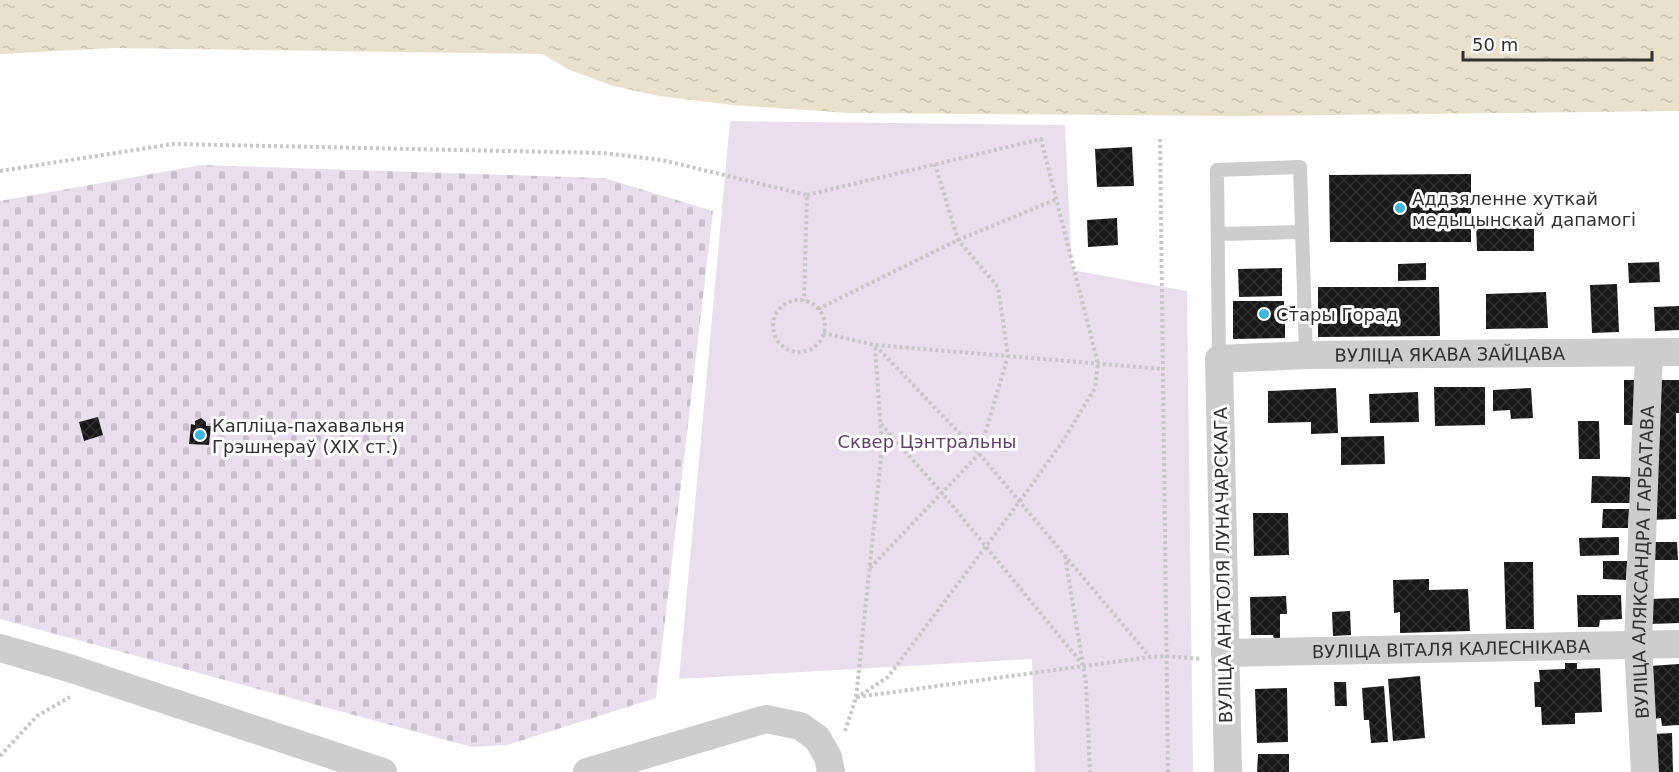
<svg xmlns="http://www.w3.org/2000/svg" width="1679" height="772" font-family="'DejaVu Sans',sans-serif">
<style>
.green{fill:#e9dfec}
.cemetery{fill:url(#cemetery-stones)}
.water{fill:url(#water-ripples)}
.building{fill:url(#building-cross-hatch)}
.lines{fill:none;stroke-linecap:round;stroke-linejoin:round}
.path{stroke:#c7c7c7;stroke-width:4;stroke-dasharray:3 3;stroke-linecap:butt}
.lane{stroke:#cdcdcd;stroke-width:14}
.street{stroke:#cdcdcd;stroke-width:28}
.poi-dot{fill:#40b6da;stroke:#fff;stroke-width:2}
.labels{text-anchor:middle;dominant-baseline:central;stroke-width:6;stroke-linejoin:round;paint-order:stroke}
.poi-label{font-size:18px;fill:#303030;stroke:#fff;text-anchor:start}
.street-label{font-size:18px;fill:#303030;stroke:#fff}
.park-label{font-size:18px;fill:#634069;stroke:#fff}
</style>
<defs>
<pattern id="cemetery-stones" width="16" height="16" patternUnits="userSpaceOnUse" patternTransform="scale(1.5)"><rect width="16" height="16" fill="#e9dfec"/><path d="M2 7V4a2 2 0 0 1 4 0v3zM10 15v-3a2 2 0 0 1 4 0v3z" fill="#c8c0cb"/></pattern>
<pattern id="water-ripples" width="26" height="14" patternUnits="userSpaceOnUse" patternTransform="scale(1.5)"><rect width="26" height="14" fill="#eae1cd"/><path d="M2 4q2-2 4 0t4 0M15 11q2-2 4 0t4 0" fill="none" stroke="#c9c1b0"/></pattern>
<pattern id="building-cross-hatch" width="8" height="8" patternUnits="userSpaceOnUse" patternTransform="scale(1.5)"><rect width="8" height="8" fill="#171717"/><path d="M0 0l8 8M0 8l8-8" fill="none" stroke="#303030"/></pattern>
</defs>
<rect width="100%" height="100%" fill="#fff"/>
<path class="green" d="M730 121 1065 125 1072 270 1187 291 1193 772H1035L1032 659 679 679Z"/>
<path class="cemetery" d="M202 165 604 178 713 211 656 698 507 745 472 747 0 619V201Z"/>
<path class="water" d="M0 0H1679V111L1238 116 849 113 733 105 659 96 613 86 570 70 542 54 114 48 0 54Z"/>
<path class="building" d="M1132 147 1134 186 1097 187 1095 149Z
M1471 174V242H1330L1329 175Z
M1117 218 1118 245 1088 247 1087 220Z
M1476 222H1534V251H1477Z
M1659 262 1660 282 1629 283 1628 263Z
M1426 263V280L1398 281V264Z
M1282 268V296L1239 297 1238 269Z
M1617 284 1619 332 1592 333 1590 285Z
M1318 287H1439L1440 336 1318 337Z
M1546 292 1548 328 1486 329V294Z
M1233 301H1284V307L1295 306V322H1285V338L1233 339Z
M1679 306V330L1655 331 1654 307Z
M1624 380H1640L1639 425H1624Z
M1653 380H1679V413H1676V519L1650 520Z
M1434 387H1485V425L1435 426Z
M1336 388 1338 433 1311 434V422L1268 423V391Z
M1531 388 1533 418 1511 419 1510 410 1493 411V390Z
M1418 392 1419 422 1370 423 1369 394Z
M98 417 103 435 84 441 79 422Z
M201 418 206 422V426H211L209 445 189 444 191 424 195 425V421Z
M1578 421H1599L1600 459H1579Z
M1384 436 1385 464 1341 465V437Z
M1592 476 1632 477 1631 503H1591Z
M1603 509H1629L1628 528H1602Z
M1253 513H1288L1289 555 1254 556Z
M1619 537V555L1580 556 1579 538Z
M1652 542H1677L1678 560H1652Z
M1603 561H1627L1626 580 1603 579Z
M1504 562H1533L1534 629H1506Z
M1429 579V590L1468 589 1470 631 1400 633V612L1394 613 1393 580Z
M1577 595H1621L1622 619 1600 620 1599 627H1578Z
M1286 596 1287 614H1280V639H1274L1273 635H1251L1250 597Z
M1679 598V623L1650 624 1649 599Z
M1350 611 1351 635 1333 636 1332 612Z
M1565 663H1577V669L1600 668 1602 712 1575 713V724L1542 725 1541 707H1535L1534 682H1540L1539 670 1565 669Z
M1679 664V725L1662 726 1661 718 1653 719 1650 666Z
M1420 676 1425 738 1393 741 1388 679Z
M1334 682H1346L1347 706H1335Z
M1384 686 1388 742 1371 743 1369 720H1364L1362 688Z
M1287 688 1288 742 1257 743 1255 689Z
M1672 733 1673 772H1656L1654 734Z
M1258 754H1289V772H1257Z"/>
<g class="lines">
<path class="path" d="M1160 139 1168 772
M0 171 173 144 603 153 662 160 807 195 804 301
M807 195 1041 139 1098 364 1095 388 1063 441 1020 501 888 677 856 698
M773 326a26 26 0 1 1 52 0a26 26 0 1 1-52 0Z
M818 309 958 240 1057 199
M823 333 875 345 983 458 1150 657
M881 424 942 493 1083 665
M1065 556 1086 683 1090 772
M870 568 979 454 1008 356 998 287 958 240 935 164
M857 697 1150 657 1166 656 1201 659
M845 731 856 698 882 448 875 345 1163 369
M0 756 37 716 70 697"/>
<path class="lane" d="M1218 234 1302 232
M1219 359 1217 170 1300 167 1306 355"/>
<g class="street">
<path d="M0 648 69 668 383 772"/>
<path id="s1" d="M1225 653 1679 644"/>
<path d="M587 772 766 719 800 726 817 738 828 757 831 772"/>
<path id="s2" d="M1228 772 1219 359 1306 355 1679 352"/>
<path id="s3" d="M1645 772 1638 645 1649 353"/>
</g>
</g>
<g class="poi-dot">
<circle cx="1400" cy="208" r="6"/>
<circle cx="1264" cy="314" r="6"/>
<circle cx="200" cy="435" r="6"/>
</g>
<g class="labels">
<g class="poi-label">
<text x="1412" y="198">Аддзяленне хуткай<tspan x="1412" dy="21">медыцынскай дапамогі</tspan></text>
<text x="1276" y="314">Стары Горад</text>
<text x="212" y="425">Капліца-пахавальня<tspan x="212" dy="21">Грэшнераў (XIX ст.)</tspan></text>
</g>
<g class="street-label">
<text stroke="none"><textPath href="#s2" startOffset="644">ВУЛІЦА ЯКАВА ЗАЙЦАВА</textPath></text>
<text stroke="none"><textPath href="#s3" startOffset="210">ВУЛІЦА АЛЯКСАНДРА ГАРБАТАВА</textPath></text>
<text transform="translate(1223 565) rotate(-91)">ВУЛІЦА АНАТОЛЯ ЛУНАЧАРСКАГА</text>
<text stroke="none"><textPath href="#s1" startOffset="226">ВУЛІЦА ВІТАЛЯ КАЛЕСНІКАВА</textPath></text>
</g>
<g class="park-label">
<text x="927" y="441">Сквер Цэнтральны</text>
</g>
</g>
<path d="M1463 51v9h189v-9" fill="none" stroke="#303030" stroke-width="3"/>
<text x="1472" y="51" font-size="18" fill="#303030" stroke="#ffffff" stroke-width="4.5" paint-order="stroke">50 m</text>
</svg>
